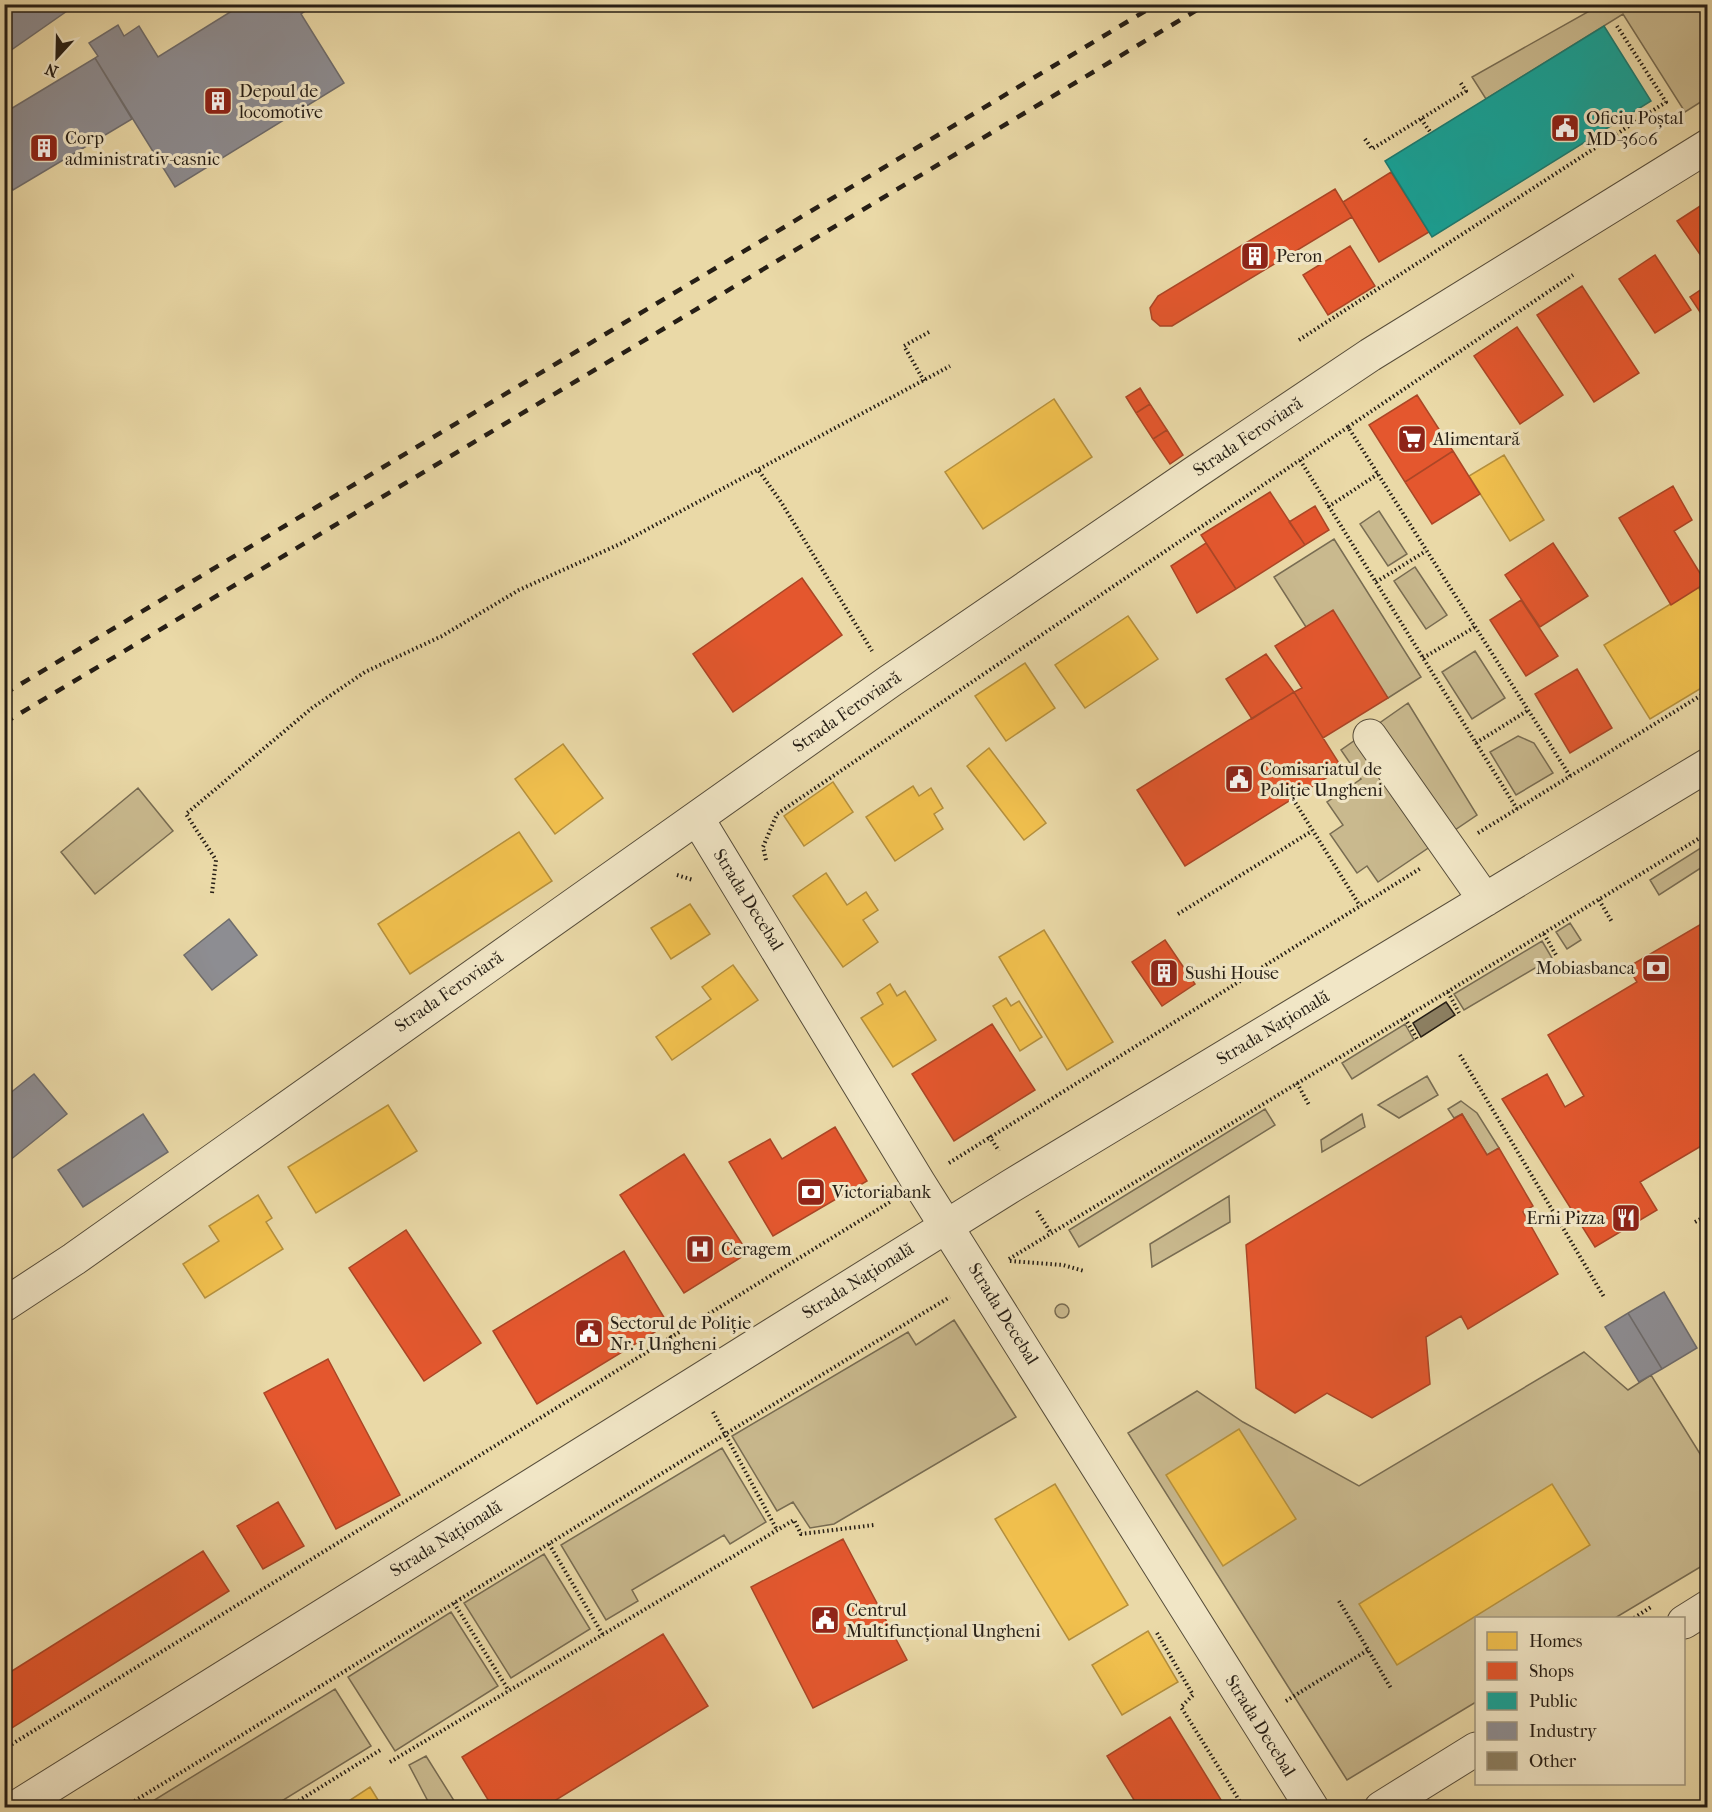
<svg xmlns="http://www.w3.org/2000/svg" width="1712" height="1812" font-family="'IM FELL French Canon',serif">
<style>
.green{fill:#c9b98e;stroke:#786c52;stroke-width:1.5}
.homes{fill:#f2c14e;stroke:#b5903d;stroke-width:1.5}
.shops{fill:#e4572e;stroke:#ab4626;stroke-width:1.5}
.public{fill:#17a398;stroke:#1c7b71;stroke-width:1.5}
.industry{fill:#8d8d92;stroke:#6e6c6c;stroke-width:1.5}
.building{fill:#8c7f61;stroke:#261e15;stroke-width:1.5}
.lines{fill:none;stroke-linecap:round;stroke-linejoin:round}
.minor-casing{stroke:#574d3a;stroke-width:35}
.path{stroke:#261e15;stroke-width:4;stroke-dasharray:1.5 3;stroke-linecap:butt}
.minor{stroke:#f1e6c6;stroke-width:33}
.rail{stroke:#261e15;stroke-width:4.5;stroke-dasharray:10 10;stroke-linecap:butt}
.labels{text-anchor:middle;dominant-baseline:central;stroke-width:6;stroke-linejoin:round;paint-order:stroke}
.poi-label{font-size:18px;fill:#261e15;stroke:#f1e6c6;text-anchor:start}
.street-label{font-size:18px;fill:#261e15;stroke:#f1e6c6}
</style>
<rect width="100%" height="100%" fill="#ead9a7"/>
<filter id="stains"><feTurbulence type="fractalNoise" baseFrequency=".00333" numOctaves="4"/><feColorMatrix values="0 0 0 0 .2 0 0 0 0 .09 0 0 0 0 .02 0 0 0 .5 -.17"/></filter>
<radialGradient id="worn" r=".72"><stop offset=".6" stop-color="#630" stop-opacity="0"/><stop offset="1" stop-color="#630" stop-opacity=".3"/></radialGradient>
<path class="green" d="M1600 5H1707V98L1685 112 1623 14 1486 99 1472 77Z
M1379 511 1407 554 1388 566 1360 524Z
M1334 539 1421 677 1388 698 1306 627 1274 577Z
M1415 567 1447 615 1426 629 1394 581Z
M1475 651 1505 698 1472 719 1442 672Z
M1408 703 1477 815 1378 882 1367 866 1357 873 1330 834 1343 825 1327 802 1361 779 1341 750Z
M1518 736 1534 743 1553 773 1516 795 1490 752Z
M138 788 173 831 95 894 61 852Z
M1707 844V864L1659 895 1650 880Z
M1570 923 1581 940 1567 949 1556 932Z
M1542 941 1552 958 1464 1010 1454 994Z
M1405 1024 1414 1040 1352 1079 1342 1063Z
M1427 1076 1438 1095 1399 1118 1378 1105Z
M1461 1101 1477 1113 1499 1148 1487 1155 1462 1114 1454 1118 1448 1109Z
M1265 1109 1275 1125 1079 1247 1069 1230Z
M1362 1114 1365 1127 1322 1152 1321 1140Z
M1229 1196 1230 1222 1152 1267 1150 1244Z
M1055 1311a7 7 0 1 1 14 0a7 7 0 1 1-14 0Z
M954 1320 1016 1417 834 1524 810 1528 793 1502 777 1511 732 1436 908 1332 916 1345Z
M1584 1352 1628 1390 1651 1375 1707 1465V1563L1615 1618H1476V1702L1347 1780 1128 1433 1197 1391 1243 1422 1359 1486Z
M722 1448 766 1522 730 1544 724 1535 632 1590 638 1601 606 1620 561 1545Z
M544 1554 590 1629 511 1678 464 1603Z
M451 1612 498 1686 395 1751 348 1677Z
M335 1689 371 1746 272 1807H143Z
M426 1756 458 1807H431L409 1765Z"/>
<path class="homes" d="M1054 399 1092 457 983 529 945 472Z
M1504 455 1544 520 1510 541 1469 476Z
M1698 587 1708 602V684L1650 719 1604 645Z
M1128 616 1158 659 1085 708 1055 665Z
M1025 663 1055 708 1006 741 975 696Z
M563 744 603 798 555 834 515 779Z
M989 748 1046 823 1024 840 967 766Z
M833 782 853 812 804 846 784 816Z
M913 786 919 796 931 788 943 808 934 814 943 829 895 861 866 817Z
M519 832 552 881 410 974 378 924Z
M826 873 847 905 866 892 878 910 863 920 878 942 843 967 793 896Z
M690 904 710 934 671 959 651 928Z
M1044 930 1113 1042 1067 1070 999 957Z
M733 965 758 1000 672 1060 656 1037 711 999 702 987Z
M890 984 897 996 905 991 936 1040 893 1067 861 1018 883 1004 877 993Z
M1006 998 1011 1006 1019 1001 1042 1037 1020 1051 993 1006Z
M388 1105 417 1151 316 1213 288 1167Z
M258 1195 272 1218 266 1222 283 1249 205 1298 183 1264 219 1241 209 1226Z
M1239 1429 1296 1519 1223 1566 1166 1475Z
M1055 1484 1128 1605 1069 1640 995 1519Z
M1552 1484 1590 1545 1397 1665 1359 1604Z
M1148 1631 1178 1682 1122 1715 1092 1665Z
M370 1787 383 1808H338Z"/>
<path class="shops" d="M1391 172 1429 232 1379 262 1343 202Z
M1335 189 1352 217 1172 326H1160L1152 319 1150 308 1158 296Z
M1708 201V266L1677 221Z
M1350 246 1375 286 1328 315 1303 275Z
M1655 255 1691 310 1655 333 1619 279Z
M1708 285V320L1706 321 1690 297Z
M1582 286 1639 373 1594 402 1537 315Z
M1517 327 1563 395 1520 424 1474 356Z
M1140 388 1150 404 1136 413 1126 397Z
M1417 395 1453 451 1405 482 1369 425Z
M1150 404 1167 430 1153 439 1136 413Z
M1167 430 1183 455 1170 464 1153 439Z
M1453 451 1480 494 1432 524 1405 482Z
M1708 453V468L1701 457Z
M1673 486 1692 520 1674 531 1706 583 1671 605 1619 518Z
M1270 492 1305 545 1236 589 1201 535Z
M1315 506 1329 530 1305 545 1289 522Z
M1206 543 1236 589 1197 613 1171 566Z
M1553 543 1588 596 1540 627 1505 575Z
M802 578 842 635 733 712 693 654Z
M1521 600 1558 656 1526 676 1490 620Z
M1333 610 1388 698 1323 738 1294 692 1302 688 1275 646Z
M1266 654 1294 692 1252 719 1226 679Z
M1577 669 1612 728 1570 753 1535 694Z
M1294 692 1342 768 1185 866 1137 790Z
M1708 920V1142L1640 1182 1657 1210 1595 1247 1502 1099 1547 1074 1565 1107 1584 1096 1548 1035 1637 982 1628 967Z
M1165 940 1195 984 1162 1006 1132 962Z
M992 1024 1035 1090 954 1141 912 1074Z
M1462 1114 1487 1155 1499 1148 1533 1206 1523 1212 1558 1274 1468 1329 1461 1316 1426 1337 1430 1384 1372 1418 1327 1393 1295 1413 1256 1388 1246 1245Z
M835 1127 867 1181 773 1236 729 1162 770 1139 782 1159Z
M684 1154 748 1253 684 1293 620 1195Z
M406 1230 481 1343 424 1381 349 1268Z
M624 1251 668 1324 537 1404 493 1331Z
M328 1359 400 1495 336 1529 264 1393Z
M278 1502 304 1546 263 1569 237 1526Z
M843 1539 907 1660 813 1708 751 1587Z
M203 1551 229 1591 4 1733V1676Z
M663 1634 708 1706 543 1808H493L462 1757Z
M1170 1717 1226 1808H1139L1107 1756Z"/>
<path class="public" d="M1604 26 1651 101 1432 237 1385 161Z"/>
<path class="industry" d="M4 4H77L4 55Z
M243 4H316L301 14 344 83 175 187 95 58 98 56 89 43 118 25 124 36 139 26 158 57Z
M95 58 132 119 13 190 4 177V113Z
M229 919 257 955 212 990 184 955Z
M34 1074 67 1114 4 1165V1098Z
M143 1114 168 1152 83 1207 58 1170Z
M1664 1292 1697 1348 1662 1369 1628 1313Z
M1628 1313 1662 1369 1639 1382 1605 1327Z"/>
<path class="building" d="M1446 1002 1455 1015 1421 1037 1413 1023Z"/>
<g class="lines">
<g class="minor-casing">
<path id="minor" d="M1370 736 1485 900
M697 818 919 1183 1312 1808
M4 1305 74 1259 890 681 1194 473 1370 355 1708 146
M1684 1622 1708 1607
M15 1808 1011 1186 1708 765
M1381 1808 1476 1749"/>
</g>
<path class="path" d="M1421 119 1431 133
M1365 139 1372 149 1466 91 1460 82
M1299 340 1666 102 1617 26
M924 381 904 346 929 332
M1348 427 1300 460 1517 809
M759 471 781 502 872 651
M1328 507 1378 474
M1376 582 1426 551
M1423 658 1475 627
M1476 743 1527 711
M1570 776 1348 427 1573 275
M1293 799 1360 906
M1478 833 1708 691
M766 860 763 847 777 814 1300 460
M677 875 693 880
M212 893 216 860 186 814 312 708 365 672 442 636 519 590 620 544 950 366
M1599 900 1612 922
M1178 914 1312 831
M1544 934 1556 955
M1448 992 1459 1013
M1405 1018 1417 1039
M1460 1055 1604 1297
M1297 1083 1309 1105
M989 1136 999 1151
M949 1163 1421 868
M1037 1211 1051 1233
M1695 1222 1708 1215
M1009 1259 1708 833
M1010 1261 1063 1265 1084 1271
M670 1336 681 1353
M713 1412 777 1530
M549 1544 603 1635
M1339 1601 1392 1690
M454 1603 509 1691
M1634 1618 1651 1607
M1157 1633 1193 1695 1181 1707 1244 1808
M1286 1701 1368 1650
M4 1749 890 1202
M390 1762 794 1520 801 1534 874 1525
M123 1808C400 1639 672 1464 950 1297
M287 1808 382 1749"/>
<use href="#minor" class="minor"/>
<path class="rail" d="M4 694 1157 4
M4 723 1207 4"/>
</g>
<defs>
<g id="building-square" transform="scale(1.5)"><rect x="-9" y="-9" width="18" height="18" rx="4" fill="#8f2418" stroke="#f1e6c6"/><path d="M-4-6H4V6H1V3H-1V6H-4ZM-2.5-4.3h1.7v1.8h-1.7ZM.8-4.3h1.7v1.8H.8ZM-2.5-1h1.7V.8h-1.7ZM.8-1h1.7V.8H.8Z" fill="#fff"/></g>
<g id="civic-square" transform="scale(1.5)"><rect x="-9" y="-9" width="18" height="18" rx="4" fill="#8f2418" stroke="#f1e6c6"/><path d="M-.6-6.5H3V-4.5H.6V-3L4-1V1h2V6H-6V1h2V-1L-.6-3ZM-1.2 2.5V6h2.4V2.5Z" fill="#fff"/></g>
<g id="supermarket-square" transform="scale(1.5)"><rect x="-9" y="-9" width="18" height="18" rx="4" fill="#8f2418" stroke="#f1e6c6"/><path d="M-6-5.5h2.5l.6 2H6L4.5 2H-2.5L-4.4-4H-6ZM-1.5 3.2a1.3 1.3 0 1 0 .1 0ZM3 3.2a1.3 1.3 0 1 0 .1 0Z" fill="#fff"/></g>
<g id="bank-square" transform="scale(1.5)"><rect x="-9" y="-9" width="18" height="18" rx="4" fill="#8f2418" stroke="#f1e6c6"/><path d="M-6-4H6V4H-6ZM0-2.3a2.3 2.3 0 1 0 0 4.6a2.3 2.3 0 1 0 0-4.6Z" fill="#fff"/></g>
<g id="restaurant-square" transform="scale(1.5)"><rect x="-9" y="-9" width="18" height="18" rx="4" fill="#8f2418" stroke="#f1e6c6"/><path d="M-5-6h1v4h1v-4h1v4h1v-4h1v5L-1.5 .5V6h-2V.5L-5-1ZM5-6V6H3V1.5H1.5Q1.5-4 5-6Z" fill="#fff"/></g>
<g id="hospital-square" transform="scale(1.5)"><rect x="-9" y="-9" width="18" height="18" rx="4" fill="#8f2418" stroke="#f1e6c6"/><path d="M-5-5h3v3.5h4V-5h3V5h-3V1.5h-4V5h-3Z" fill="#fff"/></g>
</defs>
<g fill-rule="evenodd">
<use href="#building-square" x="218" y="101"/>
<use href="#civic-square" x="1565" y="128"/>
<use href="#building-square" x="44" y="148"/>
<use href="#building-square" x="1255" y="256"/>
<use href="#supermarket-square" x="1412" y="439"/>
<use href="#civic-square" x="1239" y="779"/>
<use href="#bank-square" x="1656" y="968"/>
<use href="#building-square" x="1164" y="973"/>
<use href="#bank-square" x="811" y="1192"/>
<use href="#restaurant-square" x="1626" y="1218"/>
<use href="#hospital-square" x="700" y="1249"/>
<use href="#civic-square" x="589" y="1333"/>
<use href="#civic-square" x="825" y="1620"/>
</g>
<g class="labels">
<g class="poi-label">
<text x="239" y="91">Depoul de<tspan x="239" dy="21">locomotive</tspan></text>
<text x="1586" y="118">Oficiu Poștal<tspan x="1586" dy="21">MD-3606</tspan></text>
<text x="65" y="138">Corp<tspan x="65" dy="21">administrativ-casnic</tspan></text>
<text x="1276" y="256">Peron</text>
<text x="1433" y="439">Alimentară</text>
<text x="1260" y="769">Comisariatul de<tspan x="1260" dy="21">Poliție Ungheni</tspan></text>
<text x="1635" y="968" text-anchor="end">Mobiasbanca</text>
<text x="1185" y="973">Sushi House</text>
<text x="832" y="1192">Victoriabank</text>
<text x="1605" y="1218" text-anchor="end">Erni Pizza</text>
<text x="721" y="1249">Ceragem</text>
<text x="610" y="1323">Sectorul de Poliție<tspan x="610" dy="21">Nr. 1 Ungheni</tspan></text>
<text x="846" y="1610">Centrul<tspan x="846" dy="21">Multifuncțional Ungheni</tspan></text>
</g>
<g class="street-label">
<text transform="translate(1248 437) rotate(-34)">Strada Feroviară</text>
<text transform="translate(847 712) rotate(-35)">Strada Feroviară</text>
<text transform="translate(748 900) rotate(58)">Strada Decebal</text>
<text transform="translate(449 992) rotate(-35)">Strada Feroviară</text>
<text transform="translate(1273 1028) rotate(-31)">Strada Națională</text>
<text transform="translate(858 1281) rotate(-32)">Strada Națională</text>
<text transform="translate(1003 1314) rotate(58)">Strada Decebal</text>
<text transform="translate(446 1539) rotate(-32)">Strada Națională</text>
<text transform="translate(1260 1726) rotate(58)">Strada Decebal</text>
</g>
</g>
<rect width="1712" height="1812" fill="none" stroke="#ead9a7" stroke-width="24"/>
<rect x="6" y="6" width="1700" height="1800" fill="none" stroke="#261e15" stroke-width="3"/>
<rect x="12" y="12" width="1688" height="1788" fill="none" stroke="#261e15" stroke-width="1.5"/>
<rect x="1475" y="1617" width="210" height="168" fill="#f1e6c6" stroke="#a0967f" stroke-width="1.5"/>
<rect x="1487" y="1632" width="30" height="18" fill="#f2c14e" stroke="#a0967f" stroke-width="1.5"/>
<text x="1529" y="1647" font-size="18" fill="#261e15">Homes</text>
<rect x="1487" y="1662" width="30" height="18" fill="#e4572e" stroke="#a0967f" stroke-width="1.5"/>
<text x="1529" y="1677" font-size="18" fill="#261e15">Shops</text>
<rect x="1487" y="1692" width="30" height="18" fill="#17a398" stroke="#a0967f" stroke-width="1.5"/>
<text x="1529" y="1707" font-size="18" fill="#261e15">Public</text>
<rect x="1487" y="1722" width="30" height="18" fill="#8d8d92" stroke="#a0967f" stroke-width="1.5"/>
<text x="1529" y="1737" font-size="18" fill="#261e15">Industry</text>
<rect x="1487" y="1752" width="30" height="18" fill="#8c7f61" stroke="#a0967f" stroke-width="1.5"/>
<text x="1529" y="1767" font-size="18" fill="#261e15">Other</text>
<g transform="translate(57 57) rotate(202)" stroke="#f1e6c6" stroke-width="4.5" paint-order="stroke">
<path d="M0-4.5L10 22L0 15L-10 22Z" fill="#261e15"/>
<text y="-9" font-size="16" font-weight="bold" text-anchor="middle" fill="#261e15">N</text>
</g>
<rect width="100%" height="100%" filter="url(#stains)"/>
<rect width="100%" height="100%" fill="url(#worn)"/>
</svg>
